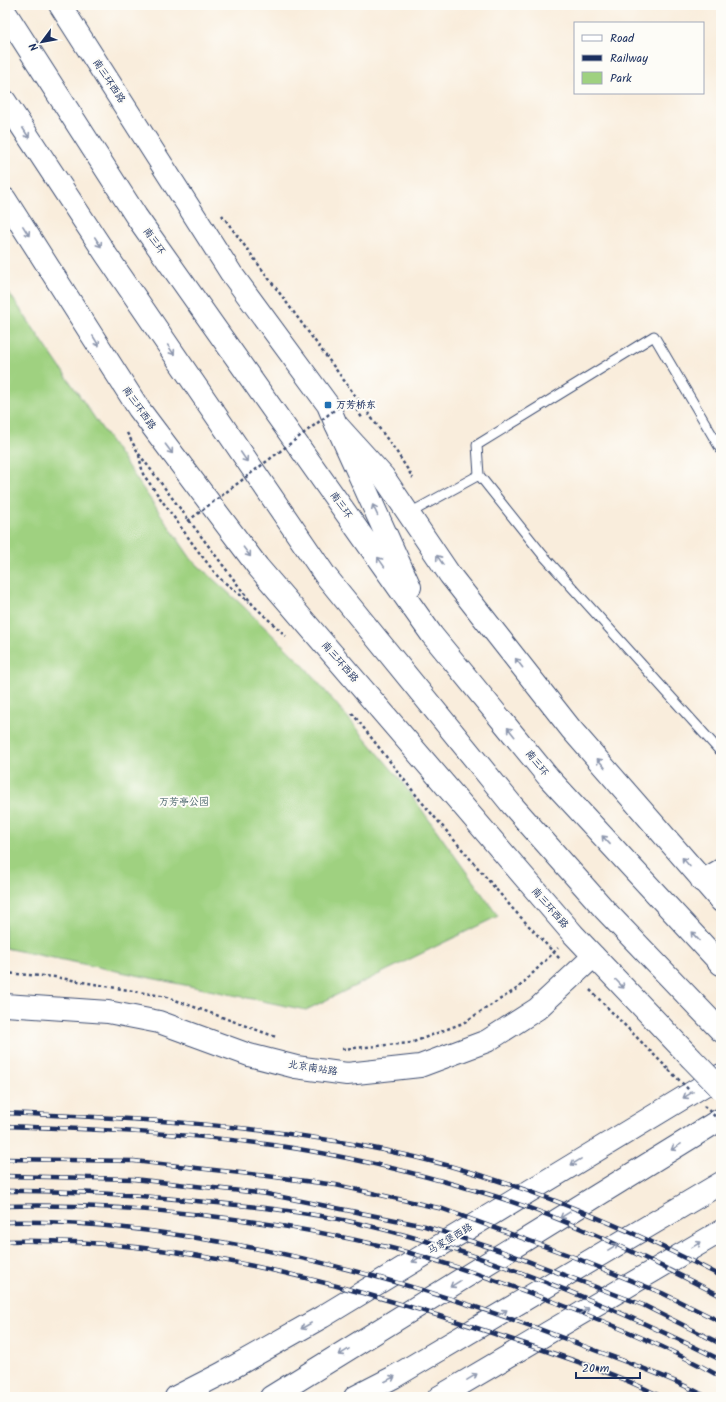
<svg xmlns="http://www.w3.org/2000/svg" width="726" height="1402" font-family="Kalam,'LXGW WenKai TC',sans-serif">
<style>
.green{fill:#9fd180;stroke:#5d806f}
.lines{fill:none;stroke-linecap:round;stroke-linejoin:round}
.lane-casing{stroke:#3c4c71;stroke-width:11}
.secondary-casing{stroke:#3c4c71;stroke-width:24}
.primary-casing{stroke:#3c4c71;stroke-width:24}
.highway-casing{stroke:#3c4c71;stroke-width:24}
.path{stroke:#3c4c71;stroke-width:2.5;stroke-dasharray:3 3;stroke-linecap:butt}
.lane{stroke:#fff;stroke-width:9}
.secondary{stroke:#fff;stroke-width:22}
.primary{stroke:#fff;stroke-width:22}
.highway{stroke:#fff;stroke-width:22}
.rail-casing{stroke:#1b2f5e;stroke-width:4.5}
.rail{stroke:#fdfcf7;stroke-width:3;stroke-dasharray:9;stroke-linecap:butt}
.secondary-bridge-casing{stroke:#3c4c71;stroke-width:24;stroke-linecap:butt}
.path-bridge{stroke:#3c4c71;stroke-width:2.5;stroke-dasharray:3 3;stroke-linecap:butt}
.secondary-bridge{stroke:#fff;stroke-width:22}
.oneway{stroke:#8d97ae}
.poi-dot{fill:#1f6fb2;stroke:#fdfcf7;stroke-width:1.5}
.labels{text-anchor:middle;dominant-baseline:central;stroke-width:4;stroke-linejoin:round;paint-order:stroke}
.street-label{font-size:10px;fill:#1b2f5e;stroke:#fdfcf7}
.poi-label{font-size:10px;font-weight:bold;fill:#1b2f5e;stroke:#fdfcf7;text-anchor:start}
.park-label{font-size:10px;fill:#436068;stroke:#fdfcf7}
</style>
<rect width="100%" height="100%" fill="#fdfcf7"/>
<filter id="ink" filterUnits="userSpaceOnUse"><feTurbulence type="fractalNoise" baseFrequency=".025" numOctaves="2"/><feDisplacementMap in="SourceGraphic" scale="8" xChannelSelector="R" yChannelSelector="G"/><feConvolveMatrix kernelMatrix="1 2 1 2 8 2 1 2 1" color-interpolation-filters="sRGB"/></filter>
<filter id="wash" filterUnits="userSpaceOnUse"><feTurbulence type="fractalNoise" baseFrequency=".012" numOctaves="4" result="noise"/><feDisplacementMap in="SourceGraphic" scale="16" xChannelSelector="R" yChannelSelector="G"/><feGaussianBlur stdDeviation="0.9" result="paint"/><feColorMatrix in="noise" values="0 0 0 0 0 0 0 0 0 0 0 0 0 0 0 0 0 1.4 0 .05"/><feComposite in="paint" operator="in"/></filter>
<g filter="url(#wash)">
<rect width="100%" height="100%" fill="#f9eddc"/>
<path class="green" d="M5 287 192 560 242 605 305 667 399 778 498 916 306 1010 5 948Z"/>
</g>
<g filter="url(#ink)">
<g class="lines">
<g class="lane-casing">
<path id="lane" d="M721 450 654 336 477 445 479 475 542 554 718 749 721 748
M408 514 479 475"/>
</g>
<g class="secondary-casing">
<path id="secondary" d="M60 5 231 273 328 405 336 424 383 476 450 575 571 729 721 901
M5 199 139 409 258 567 573 934 690 1057
M5 1005 108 1012 159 1022 249 1055 296 1067 347 1074 420 1066 487 1041 537 1009 594 956
M176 1397 221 1374 322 1317 721 1075
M439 1397 721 1231"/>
</g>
<g class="primary-casing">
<path id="primary" d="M702 881 721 870
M271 1397 721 1119
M355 1397 394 1377 721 1183"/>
</g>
<g class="highway-casing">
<path id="highway" d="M5 12 136 216 432 635 549 778 721 964
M5 101 107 256 325 575 512 805 605 910 721 1031
M336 424 410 587"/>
</g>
<path class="path" d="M222 215 396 451 413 478
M353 405 363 419
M127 433 139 454 253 605 286 636
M139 455 143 474 195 547 219 578 249 602
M352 713 420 800 513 909 560 959
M5 973 55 977 167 997 276 1037
M590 990 669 1070
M342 1049 411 1043 463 1023 518 988 558 948"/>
<use href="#lane" class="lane"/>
<use href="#secondary" class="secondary"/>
<use href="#primary" class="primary"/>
<use href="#highway" class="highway"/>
<g class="rail-casing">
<path id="rail" d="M5 1113C131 1118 259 1124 383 1150 502 1174 614 1221 721 1276
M5 1126C95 1129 185 1133 273 1145 343 1155 413 1172 481 1192 564 1216 644 1257 721 1296
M5 1159 134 1161 267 1176 336 1185 443 1209 571 1256 662 1293 721 1322
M5 1176 133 1179 267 1194 425 1226 501 1251 643 1305 721 1344
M5 1191C72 1190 140 1195 206 1202 252 1206 298 1211 343 1220 471 1247 604 1302 721 1360
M5 1206C130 1203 265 1218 387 1247 444 1261 499 1281 554 1302 611 1324 668 1347 721 1377
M5 1222C68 1220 129 1227 191 1237 322 1257 448 1294 571 1341 616 1359 664 1374 707 1397
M5 1241C171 1237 333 1280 489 1332 548 1352 607 1369 662 1397"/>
</g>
<use href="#rail" class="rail"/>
<g class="secondary-bridge-casing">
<path id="secondary-bridge" d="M690 1057 721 1089"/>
</g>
<path class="path-bridge" d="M188 521 349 399
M669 1070 691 1092
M704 1106 721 1122"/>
<use href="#secondary-bridge" class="secondary-bridge"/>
</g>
<defs><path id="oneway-shaft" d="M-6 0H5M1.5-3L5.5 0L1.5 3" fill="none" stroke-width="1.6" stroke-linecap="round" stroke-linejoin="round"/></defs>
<g class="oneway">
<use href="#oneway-shaft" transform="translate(26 133) rotate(57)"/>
<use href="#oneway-shaft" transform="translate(26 231) rotate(58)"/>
<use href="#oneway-shaft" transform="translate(98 242) rotate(57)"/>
<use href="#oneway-shaft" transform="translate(96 341) rotate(58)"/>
<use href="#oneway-shaft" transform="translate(171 350) rotate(56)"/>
<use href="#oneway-shaft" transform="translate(169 449) rotate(53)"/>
<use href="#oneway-shaft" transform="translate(244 457) rotate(56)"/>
<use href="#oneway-shaft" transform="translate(375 510) rotate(-115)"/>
<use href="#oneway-shaft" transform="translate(247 552) rotate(53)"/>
<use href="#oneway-shaft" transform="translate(440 560) rotate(-124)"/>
<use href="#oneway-shaft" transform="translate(381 562) rotate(-125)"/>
<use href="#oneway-shaft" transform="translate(519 663) rotate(-128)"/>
<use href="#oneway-shaft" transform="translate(511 732) rotate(-129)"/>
<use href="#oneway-shaft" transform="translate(601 763) rotate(-131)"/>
<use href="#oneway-shaft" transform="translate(606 840) rotate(-133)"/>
<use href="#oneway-shaft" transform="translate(686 862) rotate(-131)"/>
<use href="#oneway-shaft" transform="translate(695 936) rotate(-133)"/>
<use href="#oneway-shaft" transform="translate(620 984) rotate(46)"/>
<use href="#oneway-shaft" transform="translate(688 1095) rotate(149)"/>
<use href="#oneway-shaft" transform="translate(676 1147) rotate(148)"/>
<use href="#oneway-shaft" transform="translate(576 1162) rotate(149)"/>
<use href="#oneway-shaft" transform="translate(565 1215) rotate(148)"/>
<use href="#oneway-shaft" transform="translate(696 1245) rotate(-31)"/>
<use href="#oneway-shaft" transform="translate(613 1247) rotate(-31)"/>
<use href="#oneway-shaft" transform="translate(417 1259) rotate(149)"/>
<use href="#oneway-shaft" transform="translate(455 1284) rotate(148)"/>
<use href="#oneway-shaft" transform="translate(584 1311) rotate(-31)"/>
<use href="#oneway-shaft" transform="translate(502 1313) rotate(-31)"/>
<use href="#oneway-shaft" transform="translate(306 1326) rotate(150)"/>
<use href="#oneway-shaft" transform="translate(344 1352) rotate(148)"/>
<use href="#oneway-shaft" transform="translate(472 1377) rotate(-31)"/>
<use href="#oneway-shaft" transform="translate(390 1379) rotate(-28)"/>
</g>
</g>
<rect class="poi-dot" x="324" y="401" width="8" height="8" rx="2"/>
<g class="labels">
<g class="street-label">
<text transform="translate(109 81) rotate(57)">南三环西路</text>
<text transform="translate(154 241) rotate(55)">南三环</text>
<text transform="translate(139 408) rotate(55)">南三环西路</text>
<text transform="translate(341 505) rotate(55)">南三环</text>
<text transform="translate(340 662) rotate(49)">南三环西路</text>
<text transform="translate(537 763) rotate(51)">南三环</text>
<text transform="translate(550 908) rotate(49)">南三环西路</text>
<text transform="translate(313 1068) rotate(9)">北京南站路</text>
<text transform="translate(450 1239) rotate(-31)">马家堡西路</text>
</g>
<g class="poi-label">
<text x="336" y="405">万芳桥东</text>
</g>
<g class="park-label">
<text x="184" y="802">万芳亭公园</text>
</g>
</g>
<rect width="726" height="1402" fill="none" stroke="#fdfcf7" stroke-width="20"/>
<rect x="574" y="22" width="130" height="72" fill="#fdfcf7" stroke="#a3aaba"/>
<rect x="582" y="35" width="20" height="6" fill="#ffffff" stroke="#a3aaba"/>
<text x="610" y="42" font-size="12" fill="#1b2f5e">Road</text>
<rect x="582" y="55" width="20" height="6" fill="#1b2f5e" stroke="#a3aaba"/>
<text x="610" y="62" font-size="12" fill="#1b2f5e">Railway</text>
<rect x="582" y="72" width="20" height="12" fill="#9fd180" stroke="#a3aaba"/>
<text x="610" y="82" font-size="12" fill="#1b2f5e">Park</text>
<g transform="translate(42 42) rotate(238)" stroke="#fdfcf7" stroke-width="3" paint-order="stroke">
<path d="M0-3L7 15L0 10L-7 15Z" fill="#1b2f5e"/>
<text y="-6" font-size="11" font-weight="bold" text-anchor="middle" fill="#1b2f5e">N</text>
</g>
<path d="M576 1372v6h64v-6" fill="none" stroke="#1b2f5e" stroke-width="2"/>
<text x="582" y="1372" font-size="12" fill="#1b2f5e" stroke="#fdfcf7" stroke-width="3" paint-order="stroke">20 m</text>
</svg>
